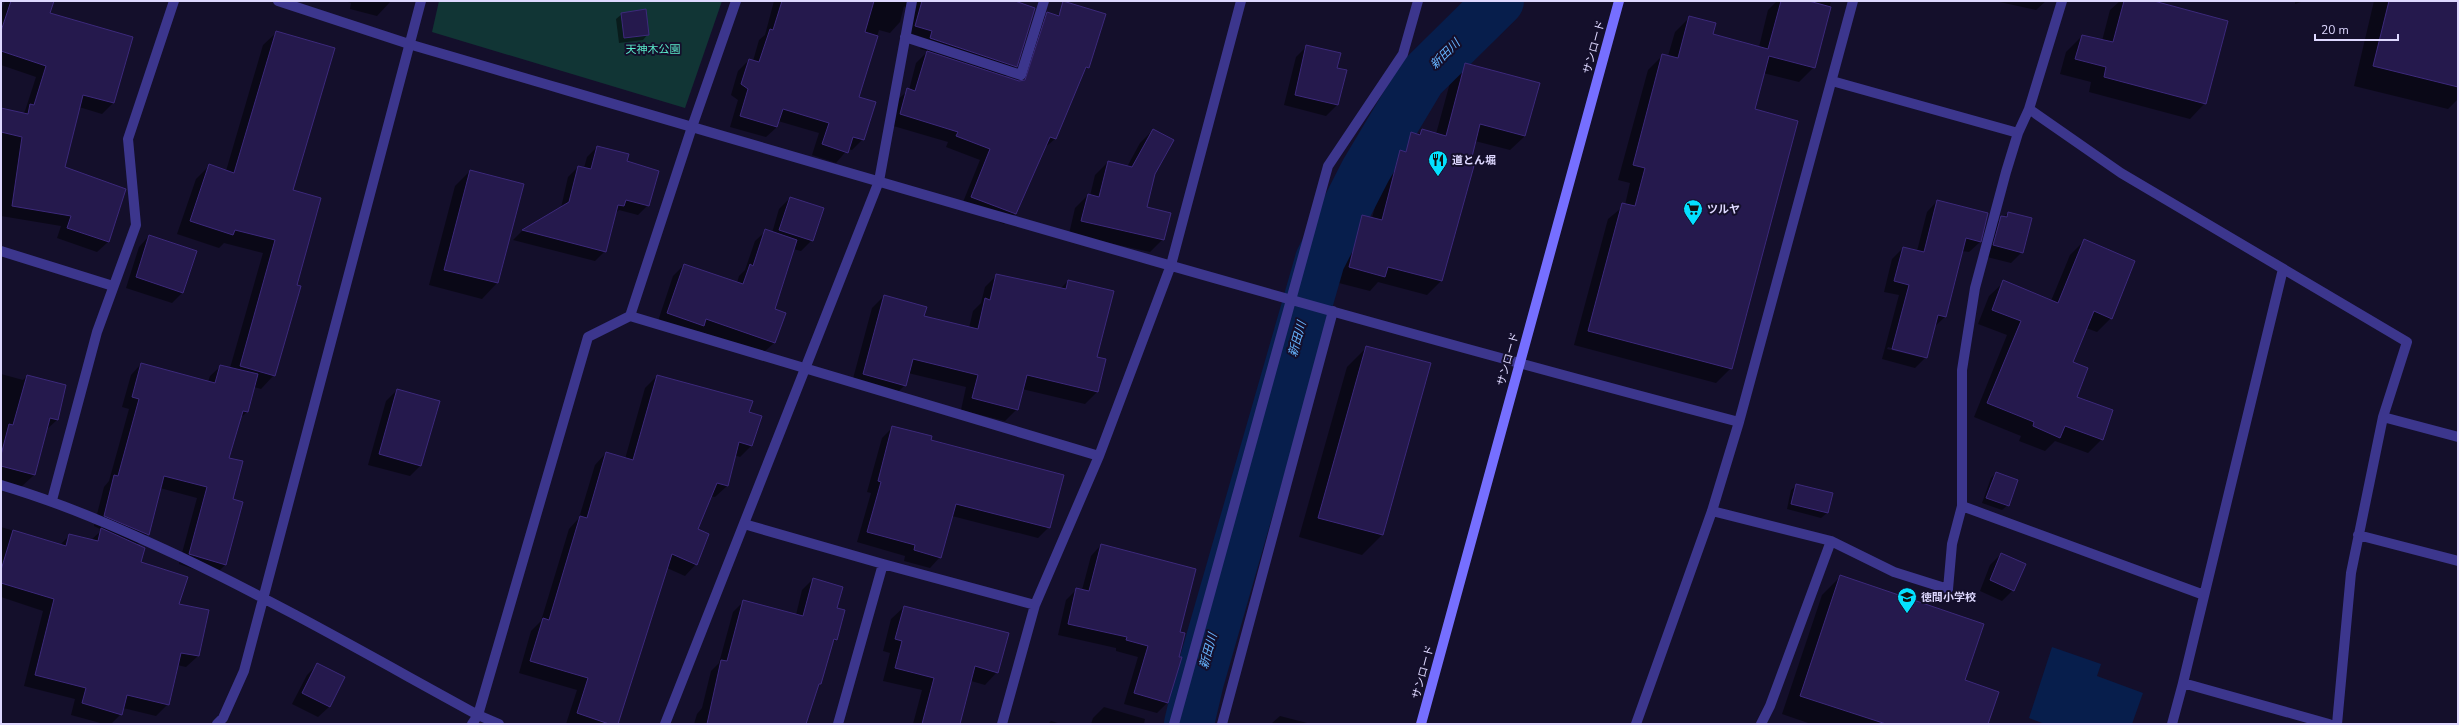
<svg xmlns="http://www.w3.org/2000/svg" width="2459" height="725" font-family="'Nunito Sans','Noto Sans JP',sans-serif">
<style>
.green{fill:#113535}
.water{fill:#071e4c}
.shadow{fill:#0007;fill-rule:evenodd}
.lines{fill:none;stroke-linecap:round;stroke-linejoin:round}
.river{stroke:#071e4c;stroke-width:50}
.building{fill:#25194d;stroke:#3c297b}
.street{stroke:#3c368d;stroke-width:10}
.secondary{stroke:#766fff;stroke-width:10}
.labels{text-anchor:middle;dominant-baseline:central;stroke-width:4;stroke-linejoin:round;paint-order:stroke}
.street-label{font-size:11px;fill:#ded8ff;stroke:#140f2b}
.park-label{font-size:11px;fill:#5ae9c9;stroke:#140f2b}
.poi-label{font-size:11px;font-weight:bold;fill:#ded8ff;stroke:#140f2b;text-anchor:start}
.water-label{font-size:12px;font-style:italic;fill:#66b4ff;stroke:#140f2b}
</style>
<rect width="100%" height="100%" fill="#140f2b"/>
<path class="green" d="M439 1H722L685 108 432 32Z"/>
<path class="water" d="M2052 647 2101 664 2097 676 2143 693 2132 724H2045L2029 718Z"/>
<path class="shadow" d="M5 1H53L49 14 132 38 113 103 102 114 79 107 64 168 125 190 108 242 97 252 57 238 61 226 1 216V109L22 114 25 111 36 77 1 65V11Z
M345 1H391L377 16 350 9 351 3Z
M774 1H1013L1016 66 1005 77 1019 82 1037 24 1048 13 1056 16 1061 12 1088 67 1082 73 1055 139 1043 149 1015 214 1004 224 961 207 980 160 946 147 948 142 890 125 897 100 909 90 916 63 928 51 920 49 922 42 904 37 908 10 904 6 900 22 890 33 879 30 857 98 863 139 852 150 848 149 836 163 812 155 819 133 778 121 777 127 766 137 730 127 738 100 731 95 738 71 749 60 753 61 759 40 765 35ZM848 136 858 137V139Z
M1831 1 1814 67 1799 82 1763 73 1753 110 1731 368 1716 383 1574 345 1608 219 1625 205 1630 183 1618 180 1648 70 1663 55 1668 56 1675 32 1690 17 1712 35 1759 47 1768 10 1777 1Z
M1995 1H2046L2036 10Z
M2120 1H2150L2205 103 2190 119 2089 92 2091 82 2060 74 2066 52 2082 36 2102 41 2110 10Z
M2295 1H2304L2295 4Z
M2374 1H2458V99L2448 109 2354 86Z
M622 14 648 34 643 40 619 43 616 19Z
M277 32 292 191 296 285 274 375 261 389 254 387 247 412 239 419 228 458 232 500 242 503 225 565 214 576 179 564 197 498 160 488 148 534 137 545 140 563 178 605 207 611 198 656 186 667 177 665 168 704 156 716 123 708 121 714 111 724H104L71 715 75 699 24 686 43 611 1 597V527L60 545 70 535 91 540 102 530 94 526 104 487 109 481 129 409 122 407 131 375 141 364 208 382 210 376 221 366 230 368 263 253 224 243 219 248 177 234 196 179 209 166 226 171 263 45Z
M1307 46 1336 68 1345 71 1337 105 1326 116 1284 105 1296 57Z
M1465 64 1539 84 1525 136 1510 150 1475 141 1441 281 1427 295 1378 282 1370 291 1335 282 1348 230 1363 216 1372 218 1386 166 1394 158 1397 147 1411 133 1418 135 1422 130 1436 134 1451 79Z
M1153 130 1154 174 1146 208 1163 239 1150 252 1069 234 1075 208 1088 195 1090 196 1095 175 1108 162 1127 167 1140 143Z
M597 147 648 205 638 215 619 210 615 214 605 251 595 261 513 240 523 230 561 208 568 177 578 167 584 168 587 157Z
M470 171 522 184 497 283 482 299 429 285 455 186Z
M790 198 812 240 801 251 793 249 774 310V343L763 353 698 331 692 336 657 324 673 276 684 265 737 283 739 276 745 270 755 241 766 231 772 233 779 209Z
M1937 201 1987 213 1980 242 1969 252 1962 251 1945 317 1934 327 1926 357 1915 368 1882 359 1899 295 1884 292 1892 259 1903 248 1917 251 1927 212ZM1888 347 1920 355V357L1887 349Z
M2008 213 2022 252 2011 263 1983 256 1991 228Z
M149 236 182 293 172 303 126 288 139 247Z
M2084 241 2111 318 2097 332 2086 328 2072 362 2075 397 2102 439 2088 453 2055 441 2045 451 2019 441 2021 436 1974 417 2007 335 1978 324 1989 296 2004 282 2051 301 2070 255Z
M997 275 1060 289 1068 281 1096 357 1097 392 1085 404 1022 389 1017 409 1005 421 961 410 966 387 908 373 905 385 893 397 851 386 872 308 884 296 923 317 969 328 973 311 981 303 985 287Z
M1367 347 1429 364 1382 535 1362 555 1299 537 1347 367Z
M1 374 23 380 27 376 57 420 46 430 34 475 20 488 1 483Z
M657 376 748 412 752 445 740 457 734 455 727 486 715 497 710 496 696 530V564L685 576 667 568 617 724H566L577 690 519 673 531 631 541 621 569 529 579 518 595 465 606 453 625 459 645 388Z
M397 390 421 465 410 476 368 465 386 401Z
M893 427 930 441 1049 527 1038 538 952 516 940 557 930 568 904 561 905 556 857 542 871 493 867 492 882 438Z
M1996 473 2008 505 2002 510 1982 503 1991 478Z
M1797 485 1827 513 1821 518 1787 509 1791 490Z
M1101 545 1178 632 1167 703 1157 713 1124 704 1138 657 1116 651V648L1058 635 1066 600 1077 589 1082 590 1091 556Z
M2001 554 2013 590 2002 601 1980 591 1990 565Z
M1840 577 1964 681 1987 724H1811L1782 714 1822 595Z
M813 579 836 609 837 639 831 644 806 724H694L697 714 702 708 711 671 719 663 733 612 744 601 796 615 802 590Z
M904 607 997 672 985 685 971 681 960 723 963 724H913L922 690 883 681 890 653 883 651 891 619Z
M318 664 344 678 329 707 318 717 292 704 307 675Z
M1104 707 1145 719 1144 724H1091L1093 718Z
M1280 716 1311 724H1271Z
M1051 721 1061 724H1048Z"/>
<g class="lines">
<path class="river" d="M1189 724 1199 681 1320 260 1366 170 1421 78 1499 1"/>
</g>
<path class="building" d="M11 1H54L50 13 133 37 114 103 83 95 65 167 126 189 109 242 67 228 71 216 12 206 22 137 1 132V108L28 114 30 104 34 105 46 66 1 51V31Z
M782 1H874L865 32 878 36 859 97 876 102 864 140 853 137 848 153 822 144 829 123 783 109 777 127 740 116 748 89 741 84 749 59 759 62 770 29 773 30Z
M922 1H1015L1035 8 1017 67 930 38 932 31 915 26Z
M1063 1 1106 14 1089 68 1086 67 1056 139 1050 137 1016 214 971 197 990 149 956 136 958 132 900 114 907 88 915 91 927 51 1019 81 1025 80 1047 12 1059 16Z
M1781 1H1809L1831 7 1815 68 1769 56 1755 109 1798 121 1732 369 1588 331 1622 203 1635 206 1645 168 1633 165 1662 54 1678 58 1689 16 1716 23 1713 34 1768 49Z
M2124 1H2154L2228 21 2206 104 2104 77 2106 67 2075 59 2082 35 2113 42Z
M2389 1H2458V87L2373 66Z
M646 9 649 35 624 38 621 13Z
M276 31 335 48 293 190 321 198 297 285 301 286 275 376 240 366 275 240 235 230 233 235 190 221 209 164 234 173Z
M1306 45 1341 53 1337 68 1347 70 1338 105 1295 95Z
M1465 63 1540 83 1525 136 1480 124 1470 165 1474 166 1442 281 1388 267 1385 277 1349 267 1362 215 1382 220 1400 150 1406 152 1411 132 1420 135 1422 129 1446 136Z
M1153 129 1174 140 1155 174 1147 207 1171 213 1164 240 1081 221 1088 194 1099 197 1108 161 1132 167Z
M597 146 629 154 627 161 659 171 649 206 626 200 624 206 618 205 606 252 522 230 569 202 578 166 591 169Z
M470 170 524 184 498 283 444 270Z
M790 197 824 208 813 241 779 230Z
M1937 200 1988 213 1981 242 1966 238 1946 317 1938 315 1927 358 1892 349 1909 285 1894 281 1903 247 1924 252Z
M2008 212 2032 218 2023 253 1993 245 2001 216 2007 217Z
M765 229 797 240 775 309 786 313 775 343 706 319 704 326 667 313 684 264 743 284 750 264 753 266Z
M149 235 197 251 183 293 136 277Z
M2084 239 2135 261 2112 319 2094 311 2073 362 2088 368 2077 397 2113 410 2103 440 2065 426 2060 438 2033 426 2034 422 1987 403 2021 321 1992 310 2003 280 2058 303Z
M996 274 1066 289 1068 280 1114 291 1097 357 1106 359 1098 392 1027 375 1018 410 972 398 978 375 913 359 906 386 863 374 884 295 927 307 924 316 978 329 985 298 990 300Z
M1366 346 1431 363 1383 535 1318 518Z
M141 363 215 383 220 365 258 374 248 412 243 411 229 458 243 461 233 499 243 502 226 565 189 554 207 487 164 476 149 535 104 516 114 475 118 476 139 399 132 397Z
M27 375 66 385 58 420 50 418 35 475 1 466V455L9 424 13 425Z
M657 375 753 401 749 412 762 416 752 446 739 442 728 486 717 483 698 529 709 534 697 565 672 554 618 724H609L577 713 588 678 530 661 543 618 549 620 580 516 587 518 606 452 633 460Z
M397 389 440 401 421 466 379 454Z
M892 426 932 436 931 440 1064 475 1050 528 956 504 941 558 914 550 915 545 867 532 881 482 878 481Z
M1996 472 2018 480 2009 506 1986 498Z
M1796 484 1833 493 1828 513 1791 504Z
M101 528 145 548 141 562 188 577 179 604 209 610 199 656 181 653 169 705 127 695 122 715 82 703 86 688 35 675 54 599 1 583V570L13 530 66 546 69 534 98 541Z
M1101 544 1196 569 1180 632 1185 633 1179 657H1182L1168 703 1134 693 1148 646 1126 640 1127 637 1068 624 1076 588 1089 591Z
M2001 553 2026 564 2014 591 1990 580Z
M1840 575 1984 624 1965 680 1999 692 1988 724H1886L1800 696Z
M813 578 843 587 837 608 845 610 837 640 834 639 821 684H819L806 724H707L721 660 727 661 743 600 803 616Z
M904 606 1009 633 998 673 975 666 960 724H922L934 678 895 668 902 641 895 639Z
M317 663 345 677 330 707 302 693Z"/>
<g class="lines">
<path class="street" d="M278 1 412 45C853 174 1294 305 1739 422
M905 37 1021 75 1044 1
M1832 81 2018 133
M2029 109 2121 173 2407 342 2383 417 2351 573 2337 724
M1 251 113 286
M630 316 692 127 736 1
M2383 417 2458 437
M1 485C65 504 121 529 181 557 282 605 379 661 478 715L499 724
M52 500 97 332 136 225 128 139 174 1
M1962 506 2204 595
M1712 511 1831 541 1894 572 1948 589 1952 544 1962 506V370L1975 288 2006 172 2018 133 2029 109 2062 1
M744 524 883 564 1035 605
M2358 535 2458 561
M2183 683 2283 269
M217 724 223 718 244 671 421 1
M472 724 478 715 588 337 630 316 1099 456
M665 724 879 181 912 1
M838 724 883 564
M1002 724 1035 605 1099 456 1171 265 1241 1
M1174 724 1328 166 1403 54 1418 1
M1222 724 1333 311
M1636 724 1712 511 1739 422 1853 1
M1761 724 1770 706 1831 541
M2172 724 2183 683 2329 724"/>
<path class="secondary" d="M1421 724 1619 1"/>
</g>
<defs>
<g id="restaurant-pin" transform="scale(1)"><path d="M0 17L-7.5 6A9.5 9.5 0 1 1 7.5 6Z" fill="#04e0ff" stroke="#140f2b"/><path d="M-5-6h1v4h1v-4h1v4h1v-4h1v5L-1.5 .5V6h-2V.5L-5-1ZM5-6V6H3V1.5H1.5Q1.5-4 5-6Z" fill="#111"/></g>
<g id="supermarket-pin" transform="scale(1)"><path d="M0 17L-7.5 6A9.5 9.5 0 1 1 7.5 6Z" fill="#04e0ff" stroke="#140f2b"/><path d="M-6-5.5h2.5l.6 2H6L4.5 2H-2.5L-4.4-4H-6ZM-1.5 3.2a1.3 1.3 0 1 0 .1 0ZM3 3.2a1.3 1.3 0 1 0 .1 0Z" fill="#111"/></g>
<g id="school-pin" transform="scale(1)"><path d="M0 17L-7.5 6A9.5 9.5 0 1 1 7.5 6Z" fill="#04e0ff" stroke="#140f2b"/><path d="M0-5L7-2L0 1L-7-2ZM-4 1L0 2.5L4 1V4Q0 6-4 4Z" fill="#111"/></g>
</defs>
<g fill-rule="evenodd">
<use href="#restaurant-pin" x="1438" y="160"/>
<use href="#supermarket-pin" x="1693" y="209"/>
<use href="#school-pin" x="1907" y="597"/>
</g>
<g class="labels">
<g class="street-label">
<text transform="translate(1594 47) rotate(-75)">サンロード</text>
<text transform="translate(1508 359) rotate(-75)">サンロード</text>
<text transform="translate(1423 672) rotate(-75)">サンロード</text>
</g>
<g class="park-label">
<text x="653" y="49">天神木公園</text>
</g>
<g class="poi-label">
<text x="1452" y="160">道とん堀</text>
<text x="1707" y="209">ツルヤ</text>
<text x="1921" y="597">徳間小学校</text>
</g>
<g class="water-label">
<text transform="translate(1445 54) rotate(-45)">新田川</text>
<text transform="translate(1297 339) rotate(-74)">新田川</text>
<text transform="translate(1208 651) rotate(-74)">新田川</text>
</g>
</g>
<rect width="2459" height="725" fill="none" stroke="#ded8ff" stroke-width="4"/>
<path d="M2315 34v6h83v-6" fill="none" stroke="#ded8ff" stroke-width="2"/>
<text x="2321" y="34" font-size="12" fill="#ded8ff" stroke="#140f2b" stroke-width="3" paint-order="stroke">20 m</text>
</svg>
